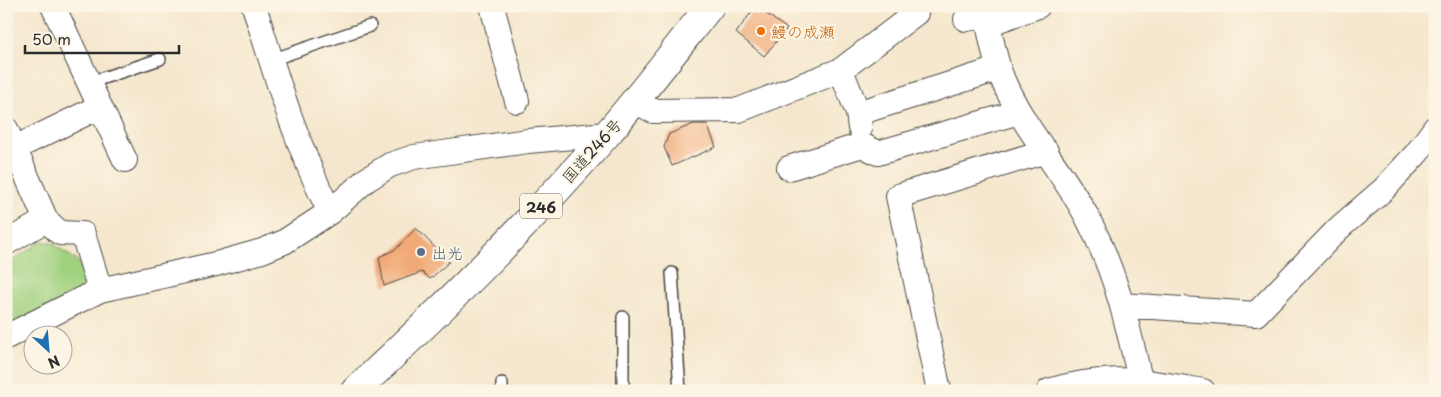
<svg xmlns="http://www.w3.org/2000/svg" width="1441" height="397" font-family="'Playpen Sans','Klee One',sans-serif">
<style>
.green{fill:#a0d17f;stroke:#667e55}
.building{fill:#f1aa77}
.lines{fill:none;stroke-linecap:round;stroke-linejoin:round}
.lane-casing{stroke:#494743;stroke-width:14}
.street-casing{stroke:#494743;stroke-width:26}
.highway-casing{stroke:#494743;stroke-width:30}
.lane{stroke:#fff;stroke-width:11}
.street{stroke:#fff;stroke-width:24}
.highway{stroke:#fff;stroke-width:28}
.food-dot{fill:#e8710a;stroke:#fcf5e5;stroke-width:2}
.service-dot{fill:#5c6f8a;stroke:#fcf5e5;stroke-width:2}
.labels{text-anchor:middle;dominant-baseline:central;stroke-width:4;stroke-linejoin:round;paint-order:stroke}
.shield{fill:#fcf5e5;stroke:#6a6863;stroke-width:1}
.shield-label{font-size:15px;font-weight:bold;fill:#2b2b2b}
.food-label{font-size:16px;fill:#c56008;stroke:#fcf5e5;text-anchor:start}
.street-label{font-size:16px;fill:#2b2b2b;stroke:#fcf5e5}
.service-label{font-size:16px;fill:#4e5e75;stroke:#fcf5e5;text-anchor:start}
</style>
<rect width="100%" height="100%" fill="#fcf5e5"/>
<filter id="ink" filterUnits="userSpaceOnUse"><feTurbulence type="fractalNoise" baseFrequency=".02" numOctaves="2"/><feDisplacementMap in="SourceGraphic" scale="10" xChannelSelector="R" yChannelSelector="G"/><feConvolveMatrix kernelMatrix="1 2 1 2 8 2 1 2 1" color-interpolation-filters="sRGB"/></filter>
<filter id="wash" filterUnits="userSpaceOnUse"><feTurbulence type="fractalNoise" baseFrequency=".0096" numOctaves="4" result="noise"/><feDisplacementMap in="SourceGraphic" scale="20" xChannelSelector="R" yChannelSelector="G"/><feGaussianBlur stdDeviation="1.12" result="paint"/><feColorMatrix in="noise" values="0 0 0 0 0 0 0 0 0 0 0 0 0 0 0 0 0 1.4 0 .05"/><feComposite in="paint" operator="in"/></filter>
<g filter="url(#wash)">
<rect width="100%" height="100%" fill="#f5e7cd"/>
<path class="green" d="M42 241 52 243 79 262 85 283 81 291 6 327V265Z"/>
<g id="blocks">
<path class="building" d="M756 6 787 29 764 56 736 33Z
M694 124H707L716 147 672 166 664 147 669 134Z
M416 228 449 262 430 279 422 272 384 286 379 257 396 249Z"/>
</g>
</g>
<g filter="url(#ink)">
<use href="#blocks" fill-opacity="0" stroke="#494743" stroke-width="1"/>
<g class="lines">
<g class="lane-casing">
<path id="lane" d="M271 60 370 26
M88 83 160 59
M672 273 680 391
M502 391V383
M623 391V317"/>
</g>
<g class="street-casing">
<path id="street" d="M53 6 125 160
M254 6C276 76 297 147 330 212
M492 6 517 101
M984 6C991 33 994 62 1006 87 1027 132 1062 171 1086 215 1115 270 1127 321 1140 380
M966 19 987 16
M988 24 1038 6
M841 70 858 113 860 128
M635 101 653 111 739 110 841 70 916 13
M858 113 998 69
M6 129 46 220 60 233 83 234 100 290
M15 148 99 107
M789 168 862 145 878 153 1019 112
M6 243 46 220
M1123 305 1256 314 1339 228 1384 189 1417 153 1435 128
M6 337 100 290 216 264 262 251 284 242 330 212 366 180 390 165 414 157 528 141 607 134
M939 391 898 196 1046 151
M1049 391C1108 373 1144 381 1203 391"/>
</g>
<g class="highway-casing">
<path id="highway" d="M355 391C443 309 529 224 608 133 643 92 676 49 710 6"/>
</g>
<use href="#lane" class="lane"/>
<use href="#street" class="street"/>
<use href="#highway" class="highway"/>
</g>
</g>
<circle class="food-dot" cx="761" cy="31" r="5"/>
<circle class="service-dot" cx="421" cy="252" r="5"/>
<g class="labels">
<rect class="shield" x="520" y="193.5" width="42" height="25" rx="4"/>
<g class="shield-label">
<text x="541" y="206">246</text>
</g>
<g class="food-label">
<text x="771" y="31">鰻の成瀬</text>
</g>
<g class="street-label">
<text transform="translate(591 150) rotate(-48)">国道246号</text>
</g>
<g class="service-label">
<text x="431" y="252">出光</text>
</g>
</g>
<rect width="1441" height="397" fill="none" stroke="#fcf5e5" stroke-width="25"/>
<g transform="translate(48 350) rotate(154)"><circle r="24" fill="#fcf5e5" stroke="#a8a49b"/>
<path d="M0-4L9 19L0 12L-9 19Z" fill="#1f6fb2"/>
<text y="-8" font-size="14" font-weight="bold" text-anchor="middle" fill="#2b2b2b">N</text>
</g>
<path d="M25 45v8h154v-8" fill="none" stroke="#2b2b2b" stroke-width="2.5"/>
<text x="32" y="45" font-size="15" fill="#2b2b2b" stroke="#fcf5e5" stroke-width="4" paint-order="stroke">50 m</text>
</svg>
